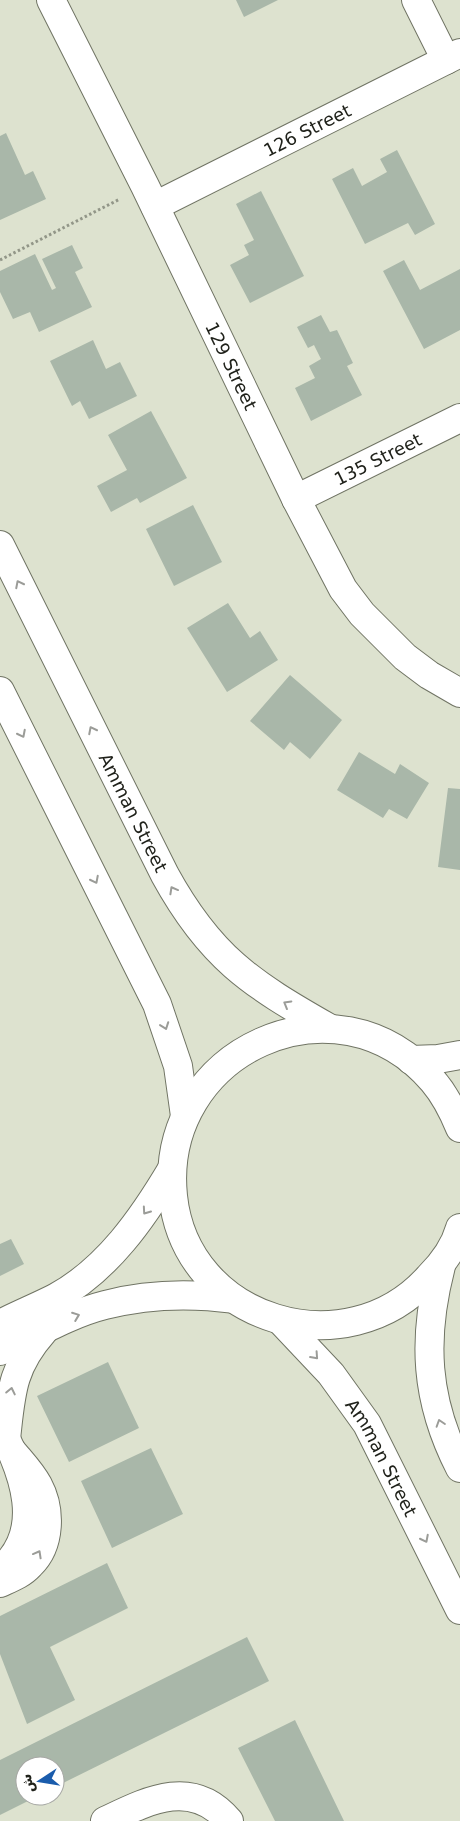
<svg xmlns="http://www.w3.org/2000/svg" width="460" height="1821" font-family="'DejaVu Sans',Vazirmatn,sans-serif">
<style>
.building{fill:#a9b7a9}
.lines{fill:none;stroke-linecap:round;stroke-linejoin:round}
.street-casing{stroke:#707464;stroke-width:30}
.secondary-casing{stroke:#707464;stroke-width:30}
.primary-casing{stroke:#707464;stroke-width:30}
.path{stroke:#929688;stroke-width:3;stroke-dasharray:2.5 2.5;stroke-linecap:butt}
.street{stroke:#fff;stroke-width:28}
.secondary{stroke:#fff;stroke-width:28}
.primary{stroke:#fff;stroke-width:28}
.oneway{stroke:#9b9c98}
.labels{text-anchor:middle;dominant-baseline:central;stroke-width:4;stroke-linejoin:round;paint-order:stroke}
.street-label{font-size:18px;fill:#20221b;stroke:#fff}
</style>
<rect width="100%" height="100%" fill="#dde2cf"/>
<path class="building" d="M236 0H278L244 17Z
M6 133 25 175 33 171 46 199 0 220V136Z
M397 150 435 224 415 235 408 223 365 244 332 179 353 168 362 186 387 172 380 159Z
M261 191 304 276 250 303 230 265 249 255 244 245 254 240 236 204Z
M72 245 83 268 75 272 92 307 39 332 30 312 13 319 0 292V271L35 254 52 290 56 288 42 259Z
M404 260 420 290 460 269V330L424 349 383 271Z
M321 315 330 332 337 330 353 363 347 366 362 395 311 421 295 388 315 378 309 366 321 359 314 345 308 348 297 327Z
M93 340 106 369 120 362 137 396 89 419 80 401 72 406 50 361Z
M151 411 187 478 140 503 137 498 111 512 97 486 127 470 108 435Z
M193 505 222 562 174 586 146 529Z
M228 603 250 638 260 631 278 660 227 692 187 628Z
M290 675 342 720 310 759 290 742 284 750 250 721Z
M359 752 395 774 400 764 429 783 407 819 389 809 383 818 337 790Z
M448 788 460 789V870L438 867Z
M11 1239 24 1264 0 1276V1244Z
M108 1362 139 1428 69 1462 37 1396Z
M151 1448 183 1514 112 1548 81 1481Z
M107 1563 128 1608 50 1647 75 1700 27 1724 0 1654V1616Z
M247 1637 269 1681 55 1787V1766H25V1796H38L0 1815V1760Z
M295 1720 344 1821H275L238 1748Z"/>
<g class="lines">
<g class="street-casing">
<g id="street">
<path id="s1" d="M51 0 145 186 296 499 343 589 362 614 405 657 429 675 460 693"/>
<path d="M416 0 446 60"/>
<path id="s2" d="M155 206 460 53"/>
<path id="s3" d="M296 499 460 418"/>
<path d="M0 1324C18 1315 37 1307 55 1298 107 1270 143 1218 172 1169"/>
<path d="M0 1351C34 1335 69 1314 105 1305 148 1294 191 1293 234 1299"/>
<path d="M0 1427C23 1471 47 1532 0 1570"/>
<path d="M6 1439C11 1395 11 1368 43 1332"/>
<path d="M0 1583C11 1578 22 1574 30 1565 51 1545 51 1509 38 1485 31 1472 21 1462 12 1451"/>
<path d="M105 1821C147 1801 192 1777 229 1821"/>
</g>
</g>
<g class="secondary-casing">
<path id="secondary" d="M411 1060 438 1059 460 1055"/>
</g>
<g class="primary-casing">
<g id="primary">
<path id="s4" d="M0 545 165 875C210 957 250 983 329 1028"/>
<path d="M0 691 157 1004 178 1066 185 1116"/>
<path d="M460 1128C453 1111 445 1095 433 1081 337 969 158 1051 173 1196 186 1322 347 1369 429 1277 442 1264 455 1246 460 1228"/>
<path d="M441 1266C422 1339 425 1400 460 1468"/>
<path id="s5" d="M281 1321 331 1374 367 1424 460 1610"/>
</g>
</g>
<path class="path" d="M0 260 120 199"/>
<use href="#street" class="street"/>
<use href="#secondary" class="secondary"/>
<use href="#primary" class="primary"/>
</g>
<defs><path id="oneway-chevron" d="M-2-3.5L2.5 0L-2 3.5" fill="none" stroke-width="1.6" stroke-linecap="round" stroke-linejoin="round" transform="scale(1.25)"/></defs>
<g class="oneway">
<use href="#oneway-chevron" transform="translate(19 584) rotate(-117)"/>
<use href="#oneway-chevron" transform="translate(92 730) rotate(-117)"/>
<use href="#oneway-chevron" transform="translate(22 734) rotate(63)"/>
<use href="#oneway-chevron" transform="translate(95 880) rotate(63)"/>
<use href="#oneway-chevron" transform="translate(173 890) rotate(-119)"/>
<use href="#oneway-chevron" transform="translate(287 1004) rotate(-150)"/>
<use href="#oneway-chevron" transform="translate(165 1026) rotate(70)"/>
<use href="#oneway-chevron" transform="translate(146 1211) rotate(125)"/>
<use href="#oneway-chevron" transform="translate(76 1316) rotate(-21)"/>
<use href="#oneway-chevron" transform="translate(315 1356) rotate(48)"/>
<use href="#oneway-chevron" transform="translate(11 1391) rotate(-78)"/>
<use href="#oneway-chevron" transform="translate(440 1423) rotate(-108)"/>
<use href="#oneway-chevron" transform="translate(425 1539) rotate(63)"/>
<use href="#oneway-chevron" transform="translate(38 1554) rotate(-61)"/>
</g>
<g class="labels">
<g class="street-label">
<text stroke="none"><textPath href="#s2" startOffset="170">126 Street</textPath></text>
<text stroke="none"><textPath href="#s1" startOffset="408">129 Street</textPath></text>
<text stroke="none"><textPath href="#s3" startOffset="91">135 Street</textPath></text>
<text stroke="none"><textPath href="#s4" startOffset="299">Amman Street</textPath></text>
<text stroke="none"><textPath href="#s5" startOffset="171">Amman Street</textPath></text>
</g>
</g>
<g transform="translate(40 1781) rotate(258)"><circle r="24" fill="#ffffff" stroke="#a6a7a4"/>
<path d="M0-4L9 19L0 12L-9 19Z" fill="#1a5cac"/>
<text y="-8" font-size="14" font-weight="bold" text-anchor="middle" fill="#20221b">ش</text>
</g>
</svg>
